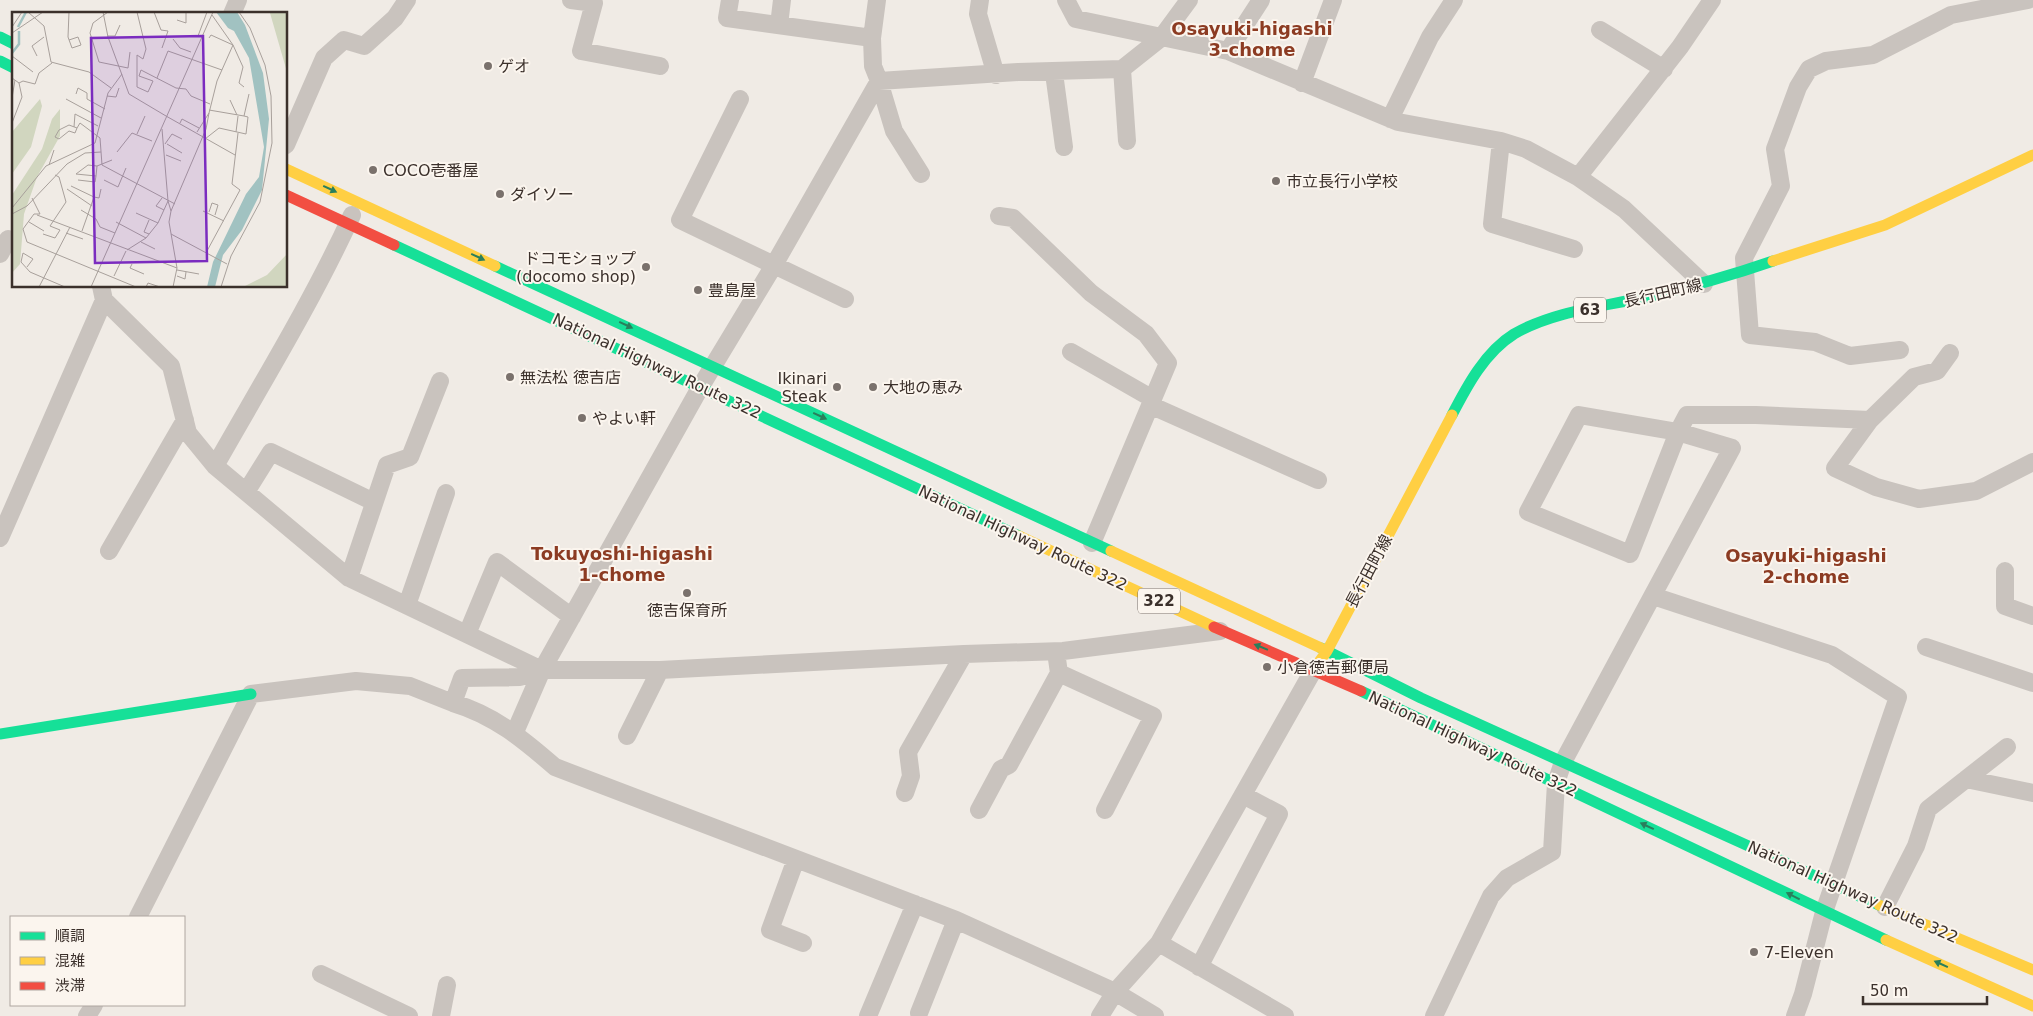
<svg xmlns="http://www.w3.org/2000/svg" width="2033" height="1016" font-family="'DejaVu Sans','Noto Sans JP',sans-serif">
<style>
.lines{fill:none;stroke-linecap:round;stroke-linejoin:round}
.street{stroke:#c9c3be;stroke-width:18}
.fast{stroke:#16e098;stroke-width:11}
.slow{stroke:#ffcf43;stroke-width:11}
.jam{stroke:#f24e42;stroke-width:11}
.oneway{fill:#2a7f5c}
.poi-dot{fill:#7a716c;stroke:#fbf5ee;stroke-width:2}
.labels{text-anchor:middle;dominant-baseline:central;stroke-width:4;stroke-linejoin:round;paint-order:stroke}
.shield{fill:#fbf5ee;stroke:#756b66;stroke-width:1}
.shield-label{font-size:15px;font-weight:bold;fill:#3b302b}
.poi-label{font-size:16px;fill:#3b302b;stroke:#fbf5ee;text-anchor:start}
.street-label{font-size:16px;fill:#3b302b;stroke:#fbf5ee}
.neighbourhood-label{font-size:18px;font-weight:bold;fill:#8c3b22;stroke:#fbf5ee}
.inset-river{fill:none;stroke:#a1c2c1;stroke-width:2.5}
.inset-road{fill:none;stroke:#a8a09b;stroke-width:1}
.view{fill:#7b2cbf;fill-opacity:0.15;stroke:#7b2cbf;stroke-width:2.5}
.inset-edge{fill:none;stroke:#3b302b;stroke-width:2.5}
</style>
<rect width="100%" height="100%" fill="#f0ebe5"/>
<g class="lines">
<path class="street" d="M571 0 594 3 581 51 660 66
M730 0 727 18 872 38 877 0
M980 0 978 14 996 75
M1066 0 1076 19 1228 51 1398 122 1501 141 1526 149 1578 177 1624 209 1704 284
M232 14 238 0
M779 25 782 0
M1600 30 1664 69
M872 38 873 66 879 81 894 131 921 174
M1228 51 1261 0
M1122 69 1127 141
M1054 73 1064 147
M1302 83 1333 0
M740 99 680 220 845 299
M1390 119 1430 37 1454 0
M1501 141 1492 224 1574 249
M286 145 324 58 344 40 364 46 395 18 407 0
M1578 177 1680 47 1712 0
M999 216 1013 218 1091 293 1146 334 1168 363 1092 543
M0 254 8 239
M101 286 104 300 171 366 188 433 215 466 349 578 542 670
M1900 350 1850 356 1815 342 1750 335 1744 258 1781 186 1775 149 1798 87 1809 69 1826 61 1873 55 1951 15 2028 0
M1071 352 1153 399
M1150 405 1318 480
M1870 420 1914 377 1937 371 1950 353
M215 466C262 383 312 302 352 215
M246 492 271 452 374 502
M0 538 104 300
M109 551 185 420
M2005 571V606L2033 616
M349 578 387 465 410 457 440 381
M1653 596 1832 655 1898 697 1824 912 1803 994 1795 1016
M407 605 446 493
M467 634 497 562 572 617
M1926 647 2033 683
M1056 652 1059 673 1153 716 1105 810
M453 703C494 715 524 740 555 767L956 920 1115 992 1155 1016
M515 732 542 670 701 386 774 265 879 81 1018 72 1122 69 1161 38 1189 0
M627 736 660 670
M1966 779 2033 793
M905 793 911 776 908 752 964 654
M979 810 1001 769 1009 765 1059 673
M796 859 770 930 803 943
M1885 907 1916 846 1928 809 2007 747
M138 917 251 694 356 681 410 686 453 703 462 678 520 677 542 670H660L964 654 1063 651 1220 631
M1159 943 1285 1016
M1199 967 1279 814 1243 795
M321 974 409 1016
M919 1013 956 920
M87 1016 94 1005
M441 1016 447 985
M868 1016 915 904
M1100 1016 1115 992 1159 943 1314 669
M1434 1016 1491 896 1507 878 1552 852 1556 783 1563 762 1732 448 1678 432 1630 554 1528 512 1579 415 1678 432 1687 415H1756L1870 420 1835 468 1876 487 1919 499 1976 491 2033 462"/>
<path class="fast" d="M0 37 14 44
M0 61 14 68
M394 245 1019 536
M495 266 1111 551
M1452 415C1467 386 1485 352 1514 334 1552 312 1599 307 1642 298 1686 288 1730 276 1773 261
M1321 648 1421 698 1879 905
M1361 691 1886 940
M0 734 251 694"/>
<path class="slow" d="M286 169 495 266
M1773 261 1885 225 2033 155
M1019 536 1214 627
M1111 551 1321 648
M1314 669 1327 651 1452 415
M1879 905 2033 970
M1886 940 2033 1006"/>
<path class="jam" d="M286 195 394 245
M1214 627 1361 691"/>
</g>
<defs><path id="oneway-solid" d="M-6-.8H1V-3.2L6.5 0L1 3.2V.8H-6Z" transform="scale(1.25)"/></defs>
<g class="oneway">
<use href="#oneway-solid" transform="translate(330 189) rotate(25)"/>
<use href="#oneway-solid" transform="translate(478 257) rotate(25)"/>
<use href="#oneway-solid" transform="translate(626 325) rotate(25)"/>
<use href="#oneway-solid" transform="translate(820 416) rotate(25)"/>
<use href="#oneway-solid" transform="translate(1261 647) rotate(-158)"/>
<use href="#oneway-solid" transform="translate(1647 826) rotate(-155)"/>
<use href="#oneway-solid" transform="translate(1793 896) rotate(-153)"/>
<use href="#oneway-solid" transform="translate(1941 964) rotate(-156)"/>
</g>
<g class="poi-dot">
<circle cx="488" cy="66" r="5"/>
<circle cx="373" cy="170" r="5"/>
<circle cx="1276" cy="181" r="5"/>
<circle cx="500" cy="194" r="5"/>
<circle cx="646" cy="267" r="5"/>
<circle cx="698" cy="290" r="5"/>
<circle cx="510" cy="377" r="5"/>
<circle cx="837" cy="387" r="5"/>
<circle cx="873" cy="387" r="5"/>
<circle cx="582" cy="418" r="5"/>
<circle cx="687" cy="593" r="5"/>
<circle cx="1267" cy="667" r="5"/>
<circle cx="1754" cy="952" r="5"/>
</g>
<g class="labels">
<g class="shield">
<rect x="1574" y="297.5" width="32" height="25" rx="4"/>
<rect x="1138" y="588.5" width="42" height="25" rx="4"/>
</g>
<g class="shield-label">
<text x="1590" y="310">63</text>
<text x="1159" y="601">322</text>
</g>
<g class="poi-label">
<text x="498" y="66">ゲオ</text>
<text x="383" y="170">COCO壱番屋</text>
<text x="1286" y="181">市立長行小学校</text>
<text x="510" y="194">ダイソー</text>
<text x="636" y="258" text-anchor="end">ドコモショップ<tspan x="636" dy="18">(docomo shop)</tspan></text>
<text x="708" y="290">豊島屋</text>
<text x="520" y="377">無法松 徳吉店</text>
<text x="827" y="378" text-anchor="end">Ikinari<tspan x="827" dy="18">Steak</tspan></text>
<text x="883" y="387">大地の恵み</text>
<text x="592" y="418">やよい軒</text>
<text x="687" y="610" text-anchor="middle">徳吉保育所</text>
<text x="1277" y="667">小倉徳吉郵便局</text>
<text x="1764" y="952">7-Eleven</text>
</g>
<g class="street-label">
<text transform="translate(1663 293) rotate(-13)">長行田町線</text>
<text transform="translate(657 366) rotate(25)">National Highway Route 322</text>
<text transform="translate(1023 538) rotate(25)">National Highway Route 322</text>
<text transform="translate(1369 571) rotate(-62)">長行田町線</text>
<text transform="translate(1473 744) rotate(25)">National Highway Route 322</text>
<text transform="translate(1853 892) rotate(24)">National Highway Route 322</text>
</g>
<g class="neighbourhood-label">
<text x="1252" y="28">Osayuki-higashi<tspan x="1252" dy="21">3-chome</tspan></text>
<text x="622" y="553">Tokuyoshi-higashi<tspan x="622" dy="21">1-chome</tspan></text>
<text x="1806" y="555">Osayuki-higashi<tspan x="1806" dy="21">2-chome</tspan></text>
</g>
</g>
<g transform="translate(12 12)">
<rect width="275" height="275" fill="#f0ebe5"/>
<path d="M275 0V60L258 1ZM28 87 30 94 19 135 0 162V120ZM48 97V124L25 165 12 202 8 252 0 261V183L30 137 40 107ZM275 242V275H231L255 263Z" fill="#d1d6bf"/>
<path d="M204 0H225L233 13 251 61 257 107 250 178 230 218 211 243 203 275H195L201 250 234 182 247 165 252 135 237 46 222 19 216 16Z" fill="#a1c2c1"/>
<path class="inset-river" d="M6 15 14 0M0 41 7 32V19"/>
<path class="inset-road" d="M16 0 32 14 39 50 77 60 99 76M57 0 56 25 60 36 69 33 66 25 57 28M91 0 96 25 117 82 154 104M96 0 81 11 78 21 87 50 116 56 118 40M125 0 134 37 131 47 125 43V75L136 80 141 69 127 64 129 58 164 76 174 77 179 84 198 92M142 0 149 18 156 19 150 36M165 8 174 11V0M0 15 10 0M0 21 31 0M95 24H103L108 13M186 24 195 0M197 26 199 23 221 33 231 55 227 71 232 75M161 27 168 36 179 40M0 44 21 60M25 44 20 34 32 25M0 66 7 71 10 85 0 111M145 66 156 39 210 58M7 71 11 69 23 72 27 61 40 51M64 82 66 76 75 81V87L93 97M95 84 104 85 107 76M0 86 3 68M54 87 89 106M218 88 225 103M197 98 232 104M154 104 223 143M168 111 170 107 187 116M62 115 63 102 86 114M65 116 57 113 47 118 43 125 47 127 57 119 63 121 65 116 68 111 88 126 90 153 163 192M150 117 156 189 159 199 157 210 165 256 161 275M185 120 197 101 205 69 221 33 200 3M224 120 226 104M125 122 133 104M193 127 207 116 234 122 236 105 232 104 237 82M153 132 160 122 170 127M155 132 170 141M105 140 120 121 140 129M154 143 169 149M37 153 42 138M85 154 100 148M66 168 83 170 84 164 85 154 76 153 64 162 84 164M92 168 106 175 114 156M59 174 82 185M55 177 80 194M20 186 28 202H22L11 217 15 230 124 275M150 186 144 194 152 198M0 196 34 154 83 131 96 81 110 62M69 198 84 207 88 215 103 221M159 199 194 117 197 101M191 199 212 209M197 200 200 191 206 193 203 203M124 201 146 211M0 202 15 194 55 152 73 141 89 140M25 203 165 256M17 210 32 219M104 210 134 226M70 219 82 185 87 186 89 177M54 221 71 227M31 222 43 226 48 218 38 214 54 190 47 165 43 163M137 222 132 220 137 208M159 222 215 252M129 230 143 237M115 238 134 226 146 211 156 189M195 239 228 178 220 172 226 121M120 252 118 256 132 262M15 255 21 247 11 241 9 250 18 260 53 275M165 258 187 262M102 264 114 239M165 264 173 267 174 260M27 275 58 215M79 275 201 0M134 275 136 271 148 275M209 275 219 244 248 190 260 131 259 84 253 53 238 16 227 0"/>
<path class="view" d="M191 24 195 249 83 251 79 26Z"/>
<rect width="275" height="275" class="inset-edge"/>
</g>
<rect x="10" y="916" width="175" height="90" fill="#fbf5ee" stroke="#aea6a0"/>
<rect x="20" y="932" width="25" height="8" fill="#16e098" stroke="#aea6a0"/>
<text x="55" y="941" font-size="15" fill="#3b302b">順調</text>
<rect x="20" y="957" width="25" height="8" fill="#ffcf43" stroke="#aea6a0"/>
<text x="55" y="966" font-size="15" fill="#3b302b">混雑</text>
<rect x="20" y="982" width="25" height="8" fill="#f24e42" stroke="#aea6a0"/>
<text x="55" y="991" font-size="15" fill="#3b302b">渋滞</text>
<path d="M1863 996v8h124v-8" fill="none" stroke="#3b302b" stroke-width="2.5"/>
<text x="1870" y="996" font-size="15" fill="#3b302b" stroke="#fbf5ee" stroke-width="4" paint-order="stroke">50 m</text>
</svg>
